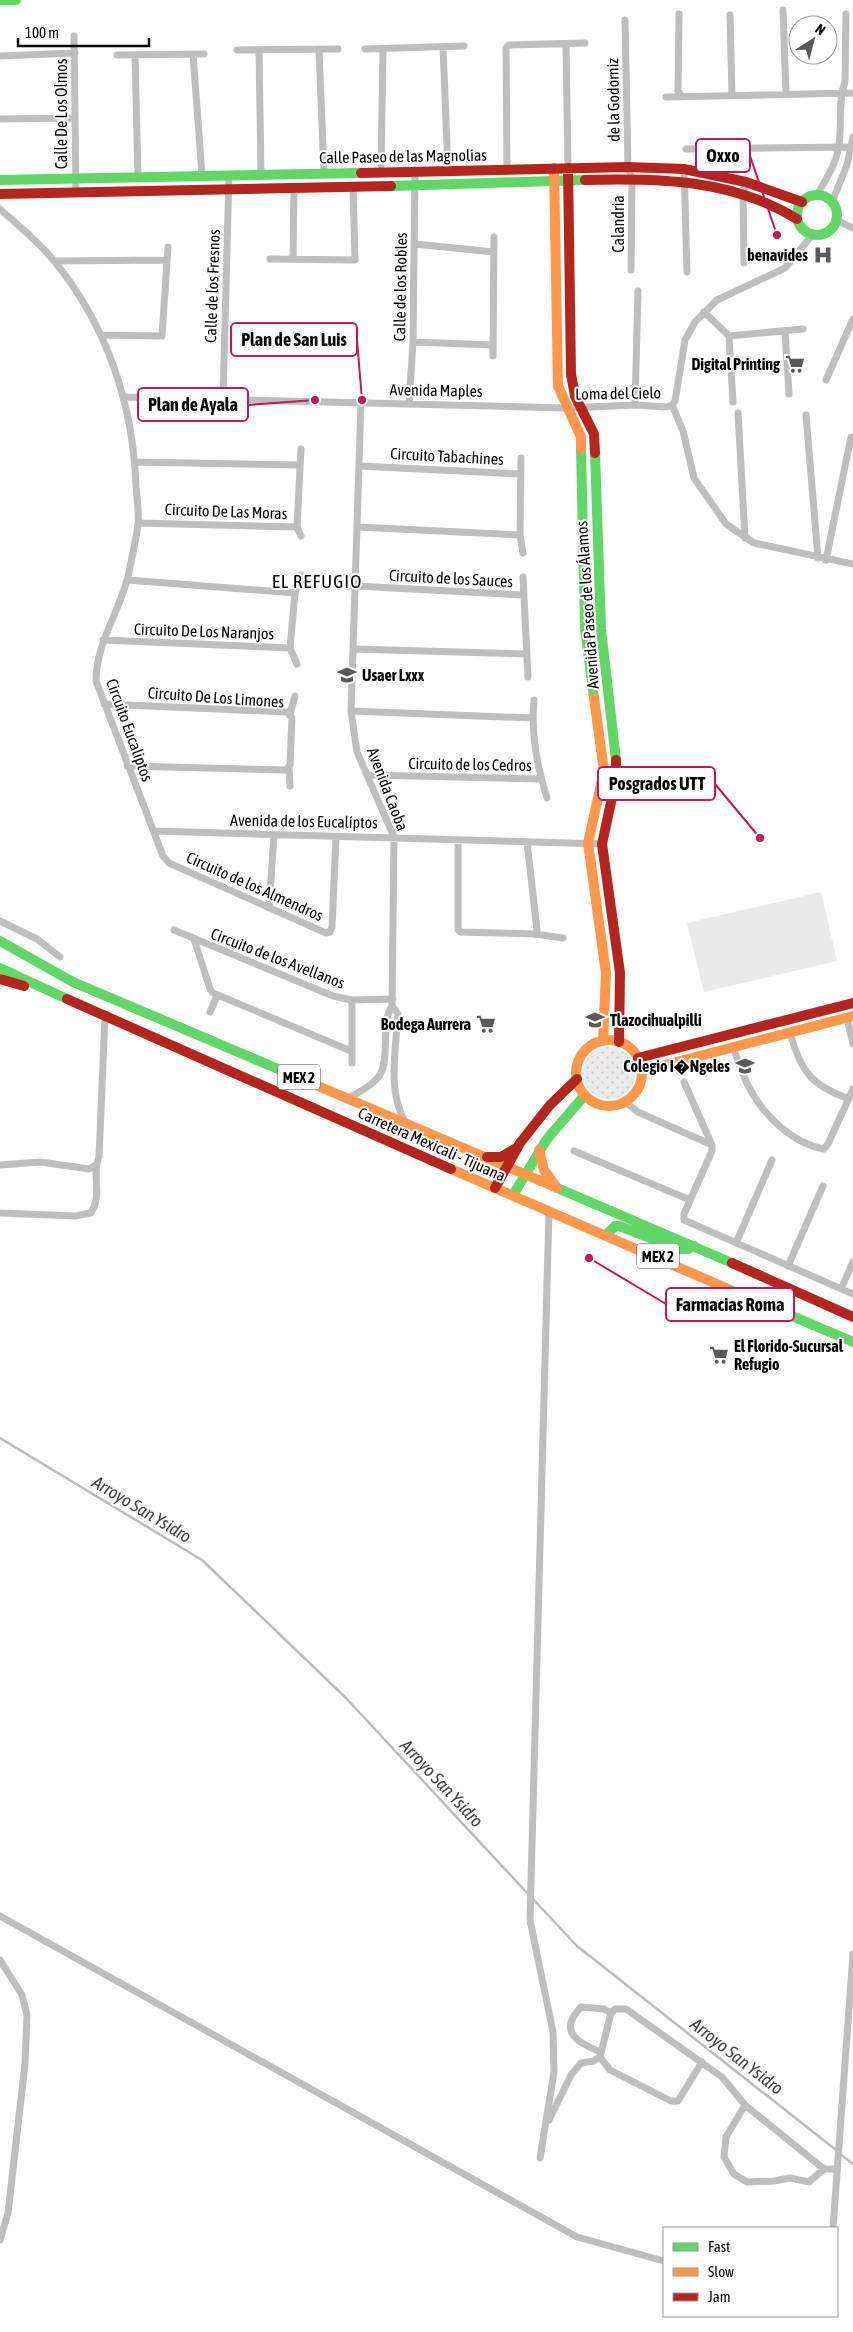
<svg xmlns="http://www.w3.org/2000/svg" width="853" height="2332" font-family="'Asap Condensed',sans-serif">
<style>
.grass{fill:url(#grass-dots)}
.pitch{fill:#eaeaea}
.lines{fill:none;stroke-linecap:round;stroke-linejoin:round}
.stream{stroke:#bcbcbc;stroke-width:2.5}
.street{stroke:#bebebe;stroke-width:7}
.fast{stroke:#63d668;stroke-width:10}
.slow{stroke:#ff974d;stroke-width:10}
.jam{stroke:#b3261e;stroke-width:10}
.labels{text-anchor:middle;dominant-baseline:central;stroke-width:4;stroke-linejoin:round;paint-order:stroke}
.shield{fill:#fff;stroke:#4c4c4c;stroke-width:1}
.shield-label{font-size:15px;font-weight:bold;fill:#000}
.street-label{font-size:16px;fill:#000;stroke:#fff}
.poi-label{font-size:16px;font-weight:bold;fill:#000;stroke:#fff;text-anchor:end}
.water-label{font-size:18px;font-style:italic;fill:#414141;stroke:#fff}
.quarter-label{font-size:19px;letter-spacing:1px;fill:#000;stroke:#fff}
.leader{fill:none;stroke:#c2185b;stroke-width:2}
.callout-dot{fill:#c2185b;stroke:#fff;stroke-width:2}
.callout{fill:#fff;stroke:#c2185b;stroke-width:2}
.callout-label{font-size:18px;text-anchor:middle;font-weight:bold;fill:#000}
</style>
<defs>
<pattern id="grass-dots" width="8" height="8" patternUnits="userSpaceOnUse" patternTransform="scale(1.25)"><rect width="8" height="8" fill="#eaeaea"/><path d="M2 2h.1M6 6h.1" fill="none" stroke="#c7c7c7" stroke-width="1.8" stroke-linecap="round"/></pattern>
</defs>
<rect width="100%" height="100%" fill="#fff"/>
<path class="grass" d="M583 1073a26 26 0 1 1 52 0a26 26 0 1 1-52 0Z"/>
<path class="pitch" d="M821 892 837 961 704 992 687 923Z"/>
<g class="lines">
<path class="stream" d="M0 1438 202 1560 346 1698 529 1895
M533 1899 577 1946 836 2150
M840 2154 853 2164"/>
<path class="street" d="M783 10 786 93
M679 14 678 91 681 95
M730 15 732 95
M625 20 628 167 632 179 631 270
M74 36 76 193
M566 45 568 168
M443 47 448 170
M319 49 324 173
M365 49 464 46
M237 50 338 49
M259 50 261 174
M193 54 202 175
M117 55 204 54
M135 55 138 177
M0 56 75 53
M666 97 853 93
M0 119 75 118
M686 149 852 147
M507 169 506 48 509 45 585 43
M684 169 687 272
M381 172 383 49
M817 195C826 179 837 163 839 144 842 124 838 100 845 82L846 14
M832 202 847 165 853 137
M0 209C19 226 39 242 55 262 107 326 133 404 136 486 137 498 139 512 138 524 136 540 132 556 129 572 121 610 96 642 96 681L163 856 169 863 326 933 330 932 332 927 336 837
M836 220 853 228
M415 244 494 252
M270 259 355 260 353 187
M293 259 294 189
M54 261 167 260
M744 263 743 192 746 182
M704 312 729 336 803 329
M785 331 789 394
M102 335 162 336 168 247
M729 336 733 402
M413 342 492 345
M493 356 494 237
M826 380 853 319
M125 397 566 408 635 405 666 407 672 405
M223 399 229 175
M361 402 351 711 357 752 394 837 392 1006
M409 404 413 342 415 171
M635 405 638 291
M672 405 683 431 694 478 726 524 754 543 853 564
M672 405 675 401 685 340 695 322 717 300 785 268 813 234
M738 413 745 538
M806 415 818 558
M521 458 520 535 523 553
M135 462 300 465
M360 466 520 474
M138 523 297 527
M358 527 520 535
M301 536 297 527 301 449
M826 560 851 437
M523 577 528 677
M127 580 295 593
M356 586 523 595
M103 640 290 648
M353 649 526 654
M297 664 290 648 295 593 301 575
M534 700C531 732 537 767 547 798
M104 704 287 712 292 718 290 765 286 770 127 766
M351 711 532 718
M290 714 295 696
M289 768 290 786
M367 775 540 779
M155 831 602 844
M458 840V930L461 932 535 934 563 938
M527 842 537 930 535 934
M269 908 274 835
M0 921 37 939 60 957
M174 930 333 996 352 1000 393 999
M194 939 210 989 213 993 351 1051
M392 1006 398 1014C396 1050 387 1090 405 1122
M210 1012 217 996
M847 1018 853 1044
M790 1032C800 1071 811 1085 849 1099
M733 1047C738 1060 742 1075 749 1087 763 1115 793 1144 824 1149L828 1144 853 1089
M352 1063V1000
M684 1082 712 1145V1151L684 1214V1220L853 1294
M348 1098C389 1078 384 1070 386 1028 387 1019 387 1014 392 1006
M625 1102 638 1112 712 1145
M574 1151 690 1200
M0 1165 41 1162 89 1169 96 1165
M0 1213 75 1216 91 1213C103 1194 91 1176 99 1157L105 1016
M736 1243 772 1160
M788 1266 823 1186
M841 1289 853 1262
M0 1916 577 2237 664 2261
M0 1960 22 1995 27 2015 25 2064 8 2213 0 2240
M601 2052C578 2043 557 2032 581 2007L604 2009 611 2013
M600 2057 610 2070 671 2101H678L702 2062
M745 2105 726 2137 724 2157 734 2174 747 2182 774 2181 790 2178 809 2182 824 2169
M549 2120 571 2075 581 2063 594 2061 600 2057 611 2013 615 2009H626L722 2077 745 2105 824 2169H837
M540 2158 554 2072 553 2032 530 1920 549 1211
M833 2228 853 1954"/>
<path class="fast" d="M0 0H16
M0 180 361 173
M391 186 585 180
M797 215a20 20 0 1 1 40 0a20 20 0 1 1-40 0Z
M581 449 585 628 594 698
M595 453 601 629 616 760
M0 941 73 982
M0 968 67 999
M73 982 290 1074
M555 1187 732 1263
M513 1195 547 1139 585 1095
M607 1234 615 1226H619L679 1249H688L694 1246
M726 1288 853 1342"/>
<path class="slow" d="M554 168 558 386 581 437V449
M594 698 604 771 588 843 606 973 603 1041
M576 1073a33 33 0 1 1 66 0a33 33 0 1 1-66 0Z
M642 1071 853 1016
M290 1074 555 1187
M539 1150 544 1170 557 1188
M451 1169 726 1288"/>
<path class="jam" d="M568 168 571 374 575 396 594 434 595 453
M361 173 628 167 684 169 746 182 802 202
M585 180C659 178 732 179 797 219
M0 194 391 186
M616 760V779L602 844 620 973 619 1042
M0 979 24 986
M67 999 451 1169
M638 1058 853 1003
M487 1157H501L518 1147
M495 1188 520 1143 550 1105 577 1079
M732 1263 853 1317"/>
</g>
<defs>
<g id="hospital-bare" transform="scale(1.5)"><path d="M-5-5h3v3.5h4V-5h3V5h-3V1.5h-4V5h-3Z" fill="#595959" stroke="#fff" stroke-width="2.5" paint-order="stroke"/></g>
<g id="supermarket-bare" transform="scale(1.5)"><path d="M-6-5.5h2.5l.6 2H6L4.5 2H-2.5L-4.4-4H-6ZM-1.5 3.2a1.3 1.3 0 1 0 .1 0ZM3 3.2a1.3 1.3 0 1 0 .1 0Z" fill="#595959" stroke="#fff" stroke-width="2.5" paint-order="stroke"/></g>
<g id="school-bare" transform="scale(1.5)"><path d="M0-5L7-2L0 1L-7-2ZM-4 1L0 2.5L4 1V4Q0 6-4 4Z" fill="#595959" stroke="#fff" stroke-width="2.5" paint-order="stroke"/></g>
</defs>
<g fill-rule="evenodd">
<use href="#hospital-bare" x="823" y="255"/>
<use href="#supermarket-bare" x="795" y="364"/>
<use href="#school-bare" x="347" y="675"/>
<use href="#school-bare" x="595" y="1020"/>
<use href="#supermarket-bare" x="486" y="1024"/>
<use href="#school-bare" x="745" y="1066"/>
<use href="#supermarket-bare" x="719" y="1355"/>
</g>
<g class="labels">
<g class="shield">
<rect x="278" y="1064.5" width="42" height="25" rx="4"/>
<rect x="637" y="1243.5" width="42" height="25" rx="4"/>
</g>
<g class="shield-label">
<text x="299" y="1077">MEX 2</text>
<text x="658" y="1256">MEX 2</text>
</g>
<g class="street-label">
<text transform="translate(613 100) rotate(-91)">de la Godorniz</text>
<text transform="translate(61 114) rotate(-90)">Calle De Los Olmos</text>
<text transform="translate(403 156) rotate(-1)">Calle Paseo de las Magnolias</text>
<text transform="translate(618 224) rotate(-90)">Calandria</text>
<text transform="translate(212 286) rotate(-88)">Calle de los Fresnos</text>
<text transform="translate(400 287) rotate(-89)">Calle de los Robles</text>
<text transform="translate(436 390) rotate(1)">Avenida Maples</text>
<text transform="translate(618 393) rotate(-1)">Loma del Cielo</text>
<text transform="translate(447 456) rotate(3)">Circuito Tabachines</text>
<text transform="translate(226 511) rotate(2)">Circuito De Las Moras</text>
<text transform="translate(451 578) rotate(3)">Circuito de los Sauces</text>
<text transform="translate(587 605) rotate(-94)">Avenida Paseo de los Álamos</text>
<text transform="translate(204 631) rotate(2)">Circuito De Los Naranjos</text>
<text transform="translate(216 697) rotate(4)">Circuito De Los Limones</text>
<text transform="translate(130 730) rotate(70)">Circuito Eucaliptos</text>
<text transform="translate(470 764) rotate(1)">Circuito de los Cedros</text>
<text transform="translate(388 789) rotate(69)">Avenida Caoba</text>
<text transform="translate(304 821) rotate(1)">Avenida de los Eucalíptos</text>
<text transform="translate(255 886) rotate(24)">Circuito de los Almendros</text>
<text transform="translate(278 958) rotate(21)">Circuito de los Avellanos</text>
<text transform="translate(432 1144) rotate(24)">Carretera Mexicali - Tijuana</text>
</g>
<g class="poi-label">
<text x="808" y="255">benavides</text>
<text x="780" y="364">Digital Printing</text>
<text x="362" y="675" text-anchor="start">Usaer Lxxx</text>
<text x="610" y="1020" text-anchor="start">Tlazocihualpilli</text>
<text x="471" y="1024">Bodega Aurrera</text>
<text x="730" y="1066">Colegio I�Ngeles</text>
<text x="734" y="1346" text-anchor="start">El Florido-Sucursal<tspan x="734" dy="18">Refugio</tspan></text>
</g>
<g class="water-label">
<text transform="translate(142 1509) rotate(31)">Arroyo San Ysidro</text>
<text transform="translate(442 1783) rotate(47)">Arroyo San Ysidro</text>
<text transform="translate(737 2056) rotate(38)">Arroyo San Ysidro</text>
</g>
<g class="quarter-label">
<text x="317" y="581">EL REFUGIO</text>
</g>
</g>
<path class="leader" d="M777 235L750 156M362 400L357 340M315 400L248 405M760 838L715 784M589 1258L666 1304"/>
<g class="callout-dot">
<circle cx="777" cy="235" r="5"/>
<circle cx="362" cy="400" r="5"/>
<circle cx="315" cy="400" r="5"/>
<circle cx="760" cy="838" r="5"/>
<circle cx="589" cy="1258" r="5"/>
</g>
<g class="callout">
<rect x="696" y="139" width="54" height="33" rx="5"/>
<rect x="231" y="323" width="126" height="33" rx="5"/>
<rect x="138" y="388" width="110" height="33" rx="5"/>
<rect x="598" y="767" width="117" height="33" rx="5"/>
<rect x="666" y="1288" width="128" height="33" rx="5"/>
</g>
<g class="callout-label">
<text x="723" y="162">Oxxo</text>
<text x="294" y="346">Plan de San Luis</text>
<text x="193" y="411">Plan de Ayala</text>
<text x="657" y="790">Posgrados UTT</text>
<text x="730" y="1311">Farmacias Roma</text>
</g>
<rect x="663" y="2227" width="175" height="90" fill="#ffffff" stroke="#999999"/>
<rect x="673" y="2243" width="25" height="8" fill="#63d668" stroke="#999999"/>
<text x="708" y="2252" font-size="15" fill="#000000">Fast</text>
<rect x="673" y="2268" width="25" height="8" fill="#ff974d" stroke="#999999"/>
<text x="708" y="2277" font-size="15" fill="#000000">Slow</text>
<rect x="673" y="2293" width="25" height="8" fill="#b3261e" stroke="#999999"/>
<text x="708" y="2302" font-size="15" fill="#000000">Jam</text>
<g transform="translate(813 40) rotate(36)"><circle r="24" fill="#ffffff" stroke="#999999"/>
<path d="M0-4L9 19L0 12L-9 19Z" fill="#595959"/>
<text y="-8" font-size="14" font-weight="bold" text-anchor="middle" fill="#000000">N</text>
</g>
<path d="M18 38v8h131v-8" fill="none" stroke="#000000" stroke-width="2.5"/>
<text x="25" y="38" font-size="15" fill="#000000" stroke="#ffffff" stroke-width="4" paint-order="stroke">100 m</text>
</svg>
